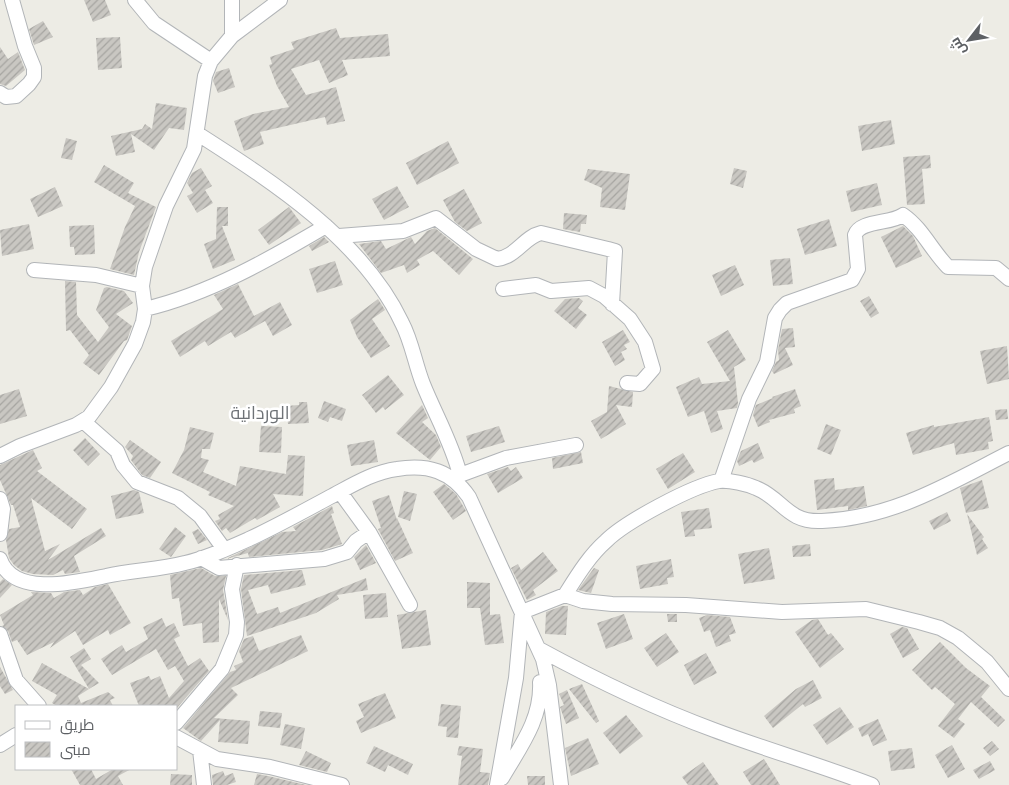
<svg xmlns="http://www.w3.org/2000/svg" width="1009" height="785" font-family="'DM Sans',Cairo,sans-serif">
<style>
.building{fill:url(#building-hatch)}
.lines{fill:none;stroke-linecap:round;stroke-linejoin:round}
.minor-casing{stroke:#b2b5b8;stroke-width:16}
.minor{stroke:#fff;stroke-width:14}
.labels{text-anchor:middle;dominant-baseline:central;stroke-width:5;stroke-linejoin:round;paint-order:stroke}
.quarter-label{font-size:18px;fill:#6e7276;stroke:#fff}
</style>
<defs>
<pattern id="building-hatch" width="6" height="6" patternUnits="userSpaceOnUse" patternTransform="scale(1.25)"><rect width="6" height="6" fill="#c9c7c2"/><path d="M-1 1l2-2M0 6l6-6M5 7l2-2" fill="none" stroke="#a6a5a1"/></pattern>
</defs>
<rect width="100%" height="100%" fill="#edece5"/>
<path class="building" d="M84 0H105L111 15 93 22Z
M43 21 53 37 34 45 29 29Z
M336 28 340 38 388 34 390 56 342 60 348 75 329 83 319 60 291 69 306 95 336 87 345 121 327 125 325 117 260 132 264 144 244 151 234 121 253 114 289 107 277 86 269 65 272 64 270 57 294 49 291 42Z
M120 37 122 68 98 70 96 38Z
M0 47 8 59 18 52 25 70 6 86 0 84Z
M229 68 235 87 218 93 213 81 216 72Z
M156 103 187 108 184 130 169 128 154 150 131 134 135 152 116 156 111 136 142 129 145 124 152 129Z
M891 120 895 144 862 151 858 126Z
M66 138 77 141 72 160 61 158Z
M448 141 459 163 417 185 406 163Z
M930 155 931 168 922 169 925 204 907 205 903 157Z
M104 165 134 183 128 193 156 207 139 252 134 275 110 269 125 227 135 206 94 182Z
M201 168 212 186 205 190 213 203 197 213 187 196 193 193 187 183 192 173Z
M734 168 747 171 743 188 730 184Z
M588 169 630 174 625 210 600 207 602 188 584 180Z
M877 183 882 205 851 212 846 191Z
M397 186 409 207 384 220 372 199Z
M55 187 63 206 38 217 30 199Z
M464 189 482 223 467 231 455 222 443 200Z
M217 207H228V226H222L235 260 213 269 204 244 216 239Z
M289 207 301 223 269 245 258 230Z
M564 213 587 215 586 224H581L580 232 563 229Z
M829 219 837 246 805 255 797 229Z
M29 224 34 249 2 256 0 230Z
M94 225 95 254 75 255 74 247H70L69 226Z
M903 226 913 236 922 256 896 268 881 237Z
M435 228 473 259 459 275 433 251 417 260 420 265 407 273 404 265 381 273 359 244 381 241 386 249 411 237 415 244 427 231Z
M324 237 329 242 312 251 309 246Z
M790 258 793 284 773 286 770 260Z
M335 261 343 285 317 293 309 269Z
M735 265 744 285 721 296 712 275Z
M65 281 76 282 77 315 98 342 109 327 96 310 104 288 107 287 124 291 133 303 116 314 132 326 127 340 124 341 99 375 83 363 89 355 70 330 66 331Z
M238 284 254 316 280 302 292 325 273 336 265 321 235 338 231 332 208 346 205 341 180 357 171 341 223 309 214 295Z
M869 296 879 313 871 318 860 301Z
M579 298 583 301 578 308 587 315 576 329 554 311 565 299Z
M378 299 385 310 372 319 390 346 371 358 357 337 350 320Z
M793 328 795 347 785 348 793 365 774 374 772 371 776 362 779 360 778 350 782 329Z
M623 330 630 342 624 345 627 349 621 352 625 360 615 366 602 342Z
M728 330 746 360 734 367 738 403 737 408 717 411 723 429 711 433 704 411 688 417 676 387 699 377 702 384 730 381 707 342Z
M1007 346 1009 379 987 384 980 351Z
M388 375 404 395 385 410 383 407 376 413 362 395Z
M609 386 633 392 632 407 616 405 626 424 601 439 591 421 607 412Z
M19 389 27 416 0 424V395Z
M795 389 801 406 794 409 795 413 769 420 770 422 758 427 753 415 756 405 773 398 772 397Z
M324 401 346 409 342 421 330 417 328 422 318 418Z
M299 402H307L309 423 288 424 286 406 299 405Z
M422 405 428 418 422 422 436 435 441 447 430 460 396 433Z
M1007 409 1008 419 996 420 995 410Z
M989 417 993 441 988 442 989 449 956 455 954 443 913 455 906 433 934 425V427Z
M826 424 841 430 831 455 817 449Z
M261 426 282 427 281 453 259 452Z
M499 426 505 442 471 452 466 436Z
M190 427 214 433 210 449H202L201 458 209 460 203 472 236 486 240 466 286 474 288 455 305 456 303 496 273 494 280 507 257 520 255 518 230 533 226 528 222 531 215 521 220 519 218 515 234 506 208 495 210 492 172 473 184 450Z
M85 438 100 454 88 466 73 450Z
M130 440 161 462 150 478 142 475 131 460 133 456 125 447Z
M374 440 378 462 351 466 347 445Z
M758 443 764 458 754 463 752 460 739 466 737 461 741 451Z
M33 450 42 468 37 471 87 509 72 529 31 498 45 551 60 544 48 560 101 528 106 536 74 556 80 572 65 574 63 570 53 575 33 574 22 571 14 565 9 558 6 540 9 529 20 527 13 505H11L0 480V465Z
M581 452 583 463 553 469 552 458Z
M683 453 695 472 668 489 656 469Z
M508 467 511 471 516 467 523 478 498 493 487 474Z
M834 478 835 490 864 486 867 506 848 510V506L817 510 814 480Z
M982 480 989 508 966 513 960 488Z
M444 484 456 494 466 511 453 520 433 492Z
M134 490 139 492 144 513 116 519 111 496Z
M404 491 417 494 410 521 398 517Z
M389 495 397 520V518L413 553 395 561 378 529 381 528 372 501Z
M332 506 334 513 331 514 342 544 322 550 249 557 248 553 226 559 282 532 296 531 293 527Z
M709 508 712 528 694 530 695 536 685 537 681 512Z
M947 512 951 521 934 530 929 521Z
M967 514 984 537 982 539 988 548 977 555Z
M175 527 186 536 171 557 159 549Z
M198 529 207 540 198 544 192 532Z
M810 544 811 556 793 557 792 546Z
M366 545 376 563 360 570 354 557Z
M769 548 775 579 744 584 738 554Z
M543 552 558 571 533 590 536 595 527 600 511 568 518 564 521 570Z
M671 559 674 577 667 578 668 584 640 589 636 566Z
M201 568 215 576H226L223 590 228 620 219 599V642L203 643 202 623 183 626 179 598 172 599 170 575Z
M594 568 599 570 591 593 578 590Z
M302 570 306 585 271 594 268 585 248 590 257 614 278 607 280 613 366 578 368 590 337 595 339 599 316 613 247 636 241 589 244 575Z
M3 579 12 585 0 598V582Z
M467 582 490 583V615L500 614 504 643 485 645 480 608H467Z
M108 584 131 623 110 635 108 630 83 645 75 631 50 648 54 642 27 655 17 640 12 642 8 631 2 626 4 625 0 615 33 595 31 592 51 593 54 598 64 592 80 590 83 595 95 587Z
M386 593 388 617 365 619 363 595Z
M562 606H568L566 635 545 634 546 612Z
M426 610 431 645 402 649 397 615Z
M624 614 633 639 606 649 597 623Z
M667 614H677V622H668Z
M707 615 730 617 736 633 729 635 731 641 716 647 710 630 704 632 699 618Z
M162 618 166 627 174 623 180 636 174 639 188 666 200 658 209 671 176 709V706H139L130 683 149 676 151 680 160 676 169 698 184 681 175 666 168 670 156 649 112 675 101 659 122 645 126 652 148 639 143 627Z
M818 619 828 635 831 633 844 649 820 668 795 632 812 620Z
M902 627 907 628 919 649 903 658 890 634Z
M666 633 679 652 657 667 644 648Z
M301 635 308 651 231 688 238 695 214 718 250 721 248 744 218 742 220 720 201 741 183 728 230 672 236 670 234 666 243 662 239 651 244 639 253 636 259 651Z
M940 642 966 668 990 686 981 697 1005 720 998 727 971 702 958 719 965 724 954 738 938 726 955 704 935 687 932 690 912 670Z
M84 648 91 659 81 665 99 683 89 689 70 657Z
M706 653 717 673 694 685 684 665Z
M42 663 89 689 78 696 81 703 108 692 115 698 110 700 113 706H57L52 703 57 695 32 681Z
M0 667 13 690 5 694 0 686Z
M813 680 822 698 805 707 803 704 773 728 764 716 796 689Z
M582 684 599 721 596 723 569 689Z
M567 690 579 718 566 724 560 707 564 705 559 694Z
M385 693 396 718 361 733 356 721 364 717 358 704Z
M441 704 461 706 458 738 446 737 447 727 438 726Z
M840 707 854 727 827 745 813 725Z
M260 711 282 713 280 728 258 726Z
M626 715 643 736 620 754 603 733Z
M878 719 887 740 873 746 868 734 862 737 858 728Z
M285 724 305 728 301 749 280 745Z
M588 738 599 764 571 776 565 748Z
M992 741 999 749 990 756 983 748Z
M952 745 965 769 948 778 935 755Z
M374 746 413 764 408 775 388 765 385 772 366 763Z
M459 746 483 749 480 772 490 773 488 785H458L462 756 457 755Z
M912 748 915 768 891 771 888 751Z
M306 751 331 763 327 772 299 765Z
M764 759 780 785H751L743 772Z
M990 761 995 770 979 779 973 770Z
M703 762 719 785H688L682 777Z
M71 769H91L96 779 113 769H131L118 776 123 785H80Z
M223 771 225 776 233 773 236 782 227 785H213L212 775Z
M171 774 192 775V785H170Z
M257 774 268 776 306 785H254Z
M527 776H545V785H528Z"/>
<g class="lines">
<g class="minor-casing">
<path id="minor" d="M232 0V36
M211 61 232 36 280 0
M0 93 6 97 16 96 29 84 34 77V68L25 46 12 0
M198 134C273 182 363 240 402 323 412 342 415 364 423 384 435 414 452 443 460 475
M339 236 403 231 436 218 476 249 497 259C516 257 524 237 541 233L608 249 615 251 612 304
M34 270 96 275 142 286
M503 289 536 285 551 291 589 288 604 296 630 319 645 342 653 369 640 384 627 383
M145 309C209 294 270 259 326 226
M83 421 117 451 123 465 137 482 178 498 200 516 224 549
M0 456 20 446 76 425 89 417 111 387 135 344 143 322 145 309 142 286 145 267 166 206 194 149 205 76 211 61 154 23 135 0
M456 480 460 475 506 458 576 445
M721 481 749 399 767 362 775 318 780 310 787 303 852 280 858 269 855 235C860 220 891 224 903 215 922 228 932 251 948 267L996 268 1009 279
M340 492 369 532 410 605
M0 499 3 509 0 534
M201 558 219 568 324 559 347 552 356 541 369 532
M0 559C13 598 77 582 106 576 132 570 159 570 185 563 207 558 229 548 249 539 277 526 304 511 330 497 351 486 373 472 397 469 428 464 451 471 469 497L543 659 549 685 561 785
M565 595C577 576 589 556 606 541 625 522 692 486 719 481 730 480 747 484 756 488 782 498 787 523 822 521 893 518 948 484 1009 453
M0 634 16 680 39 706
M539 649C596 680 654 708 714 730 767 750 820 765 872 785
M176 723 222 669 236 635 237 622 232 589 237 565
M176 737 217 759 270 767 342 785
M0 745 16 735
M200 750 204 785
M502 778C520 747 542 719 540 682
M497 785 516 678 522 612 565 595 583 601 612 604 686 605 782 612 866 609 919 622 940 628 958 638 987 662 1009 689"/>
</g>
<use href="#minor" class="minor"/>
</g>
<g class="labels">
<g class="quarter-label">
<text x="260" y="413">الوردانية</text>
</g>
</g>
<rect x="15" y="705" width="162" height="65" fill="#ffffff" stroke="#bebfc1"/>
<rect x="25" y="721" width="25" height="8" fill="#ffffff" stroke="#bebfc1"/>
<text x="60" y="730" font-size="15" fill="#5d6064">طريق</text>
<rect x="25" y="742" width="25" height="15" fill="url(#building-hatch)" stroke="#bebfc1"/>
<text x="60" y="755" font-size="15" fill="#5d6064">مبنى</text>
<g transform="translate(969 40) rotate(239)" stroke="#ffffff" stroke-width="4" paint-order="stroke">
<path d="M0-4L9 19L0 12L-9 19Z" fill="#5d6064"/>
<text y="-8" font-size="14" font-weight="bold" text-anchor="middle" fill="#5d6064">ش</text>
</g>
</svg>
